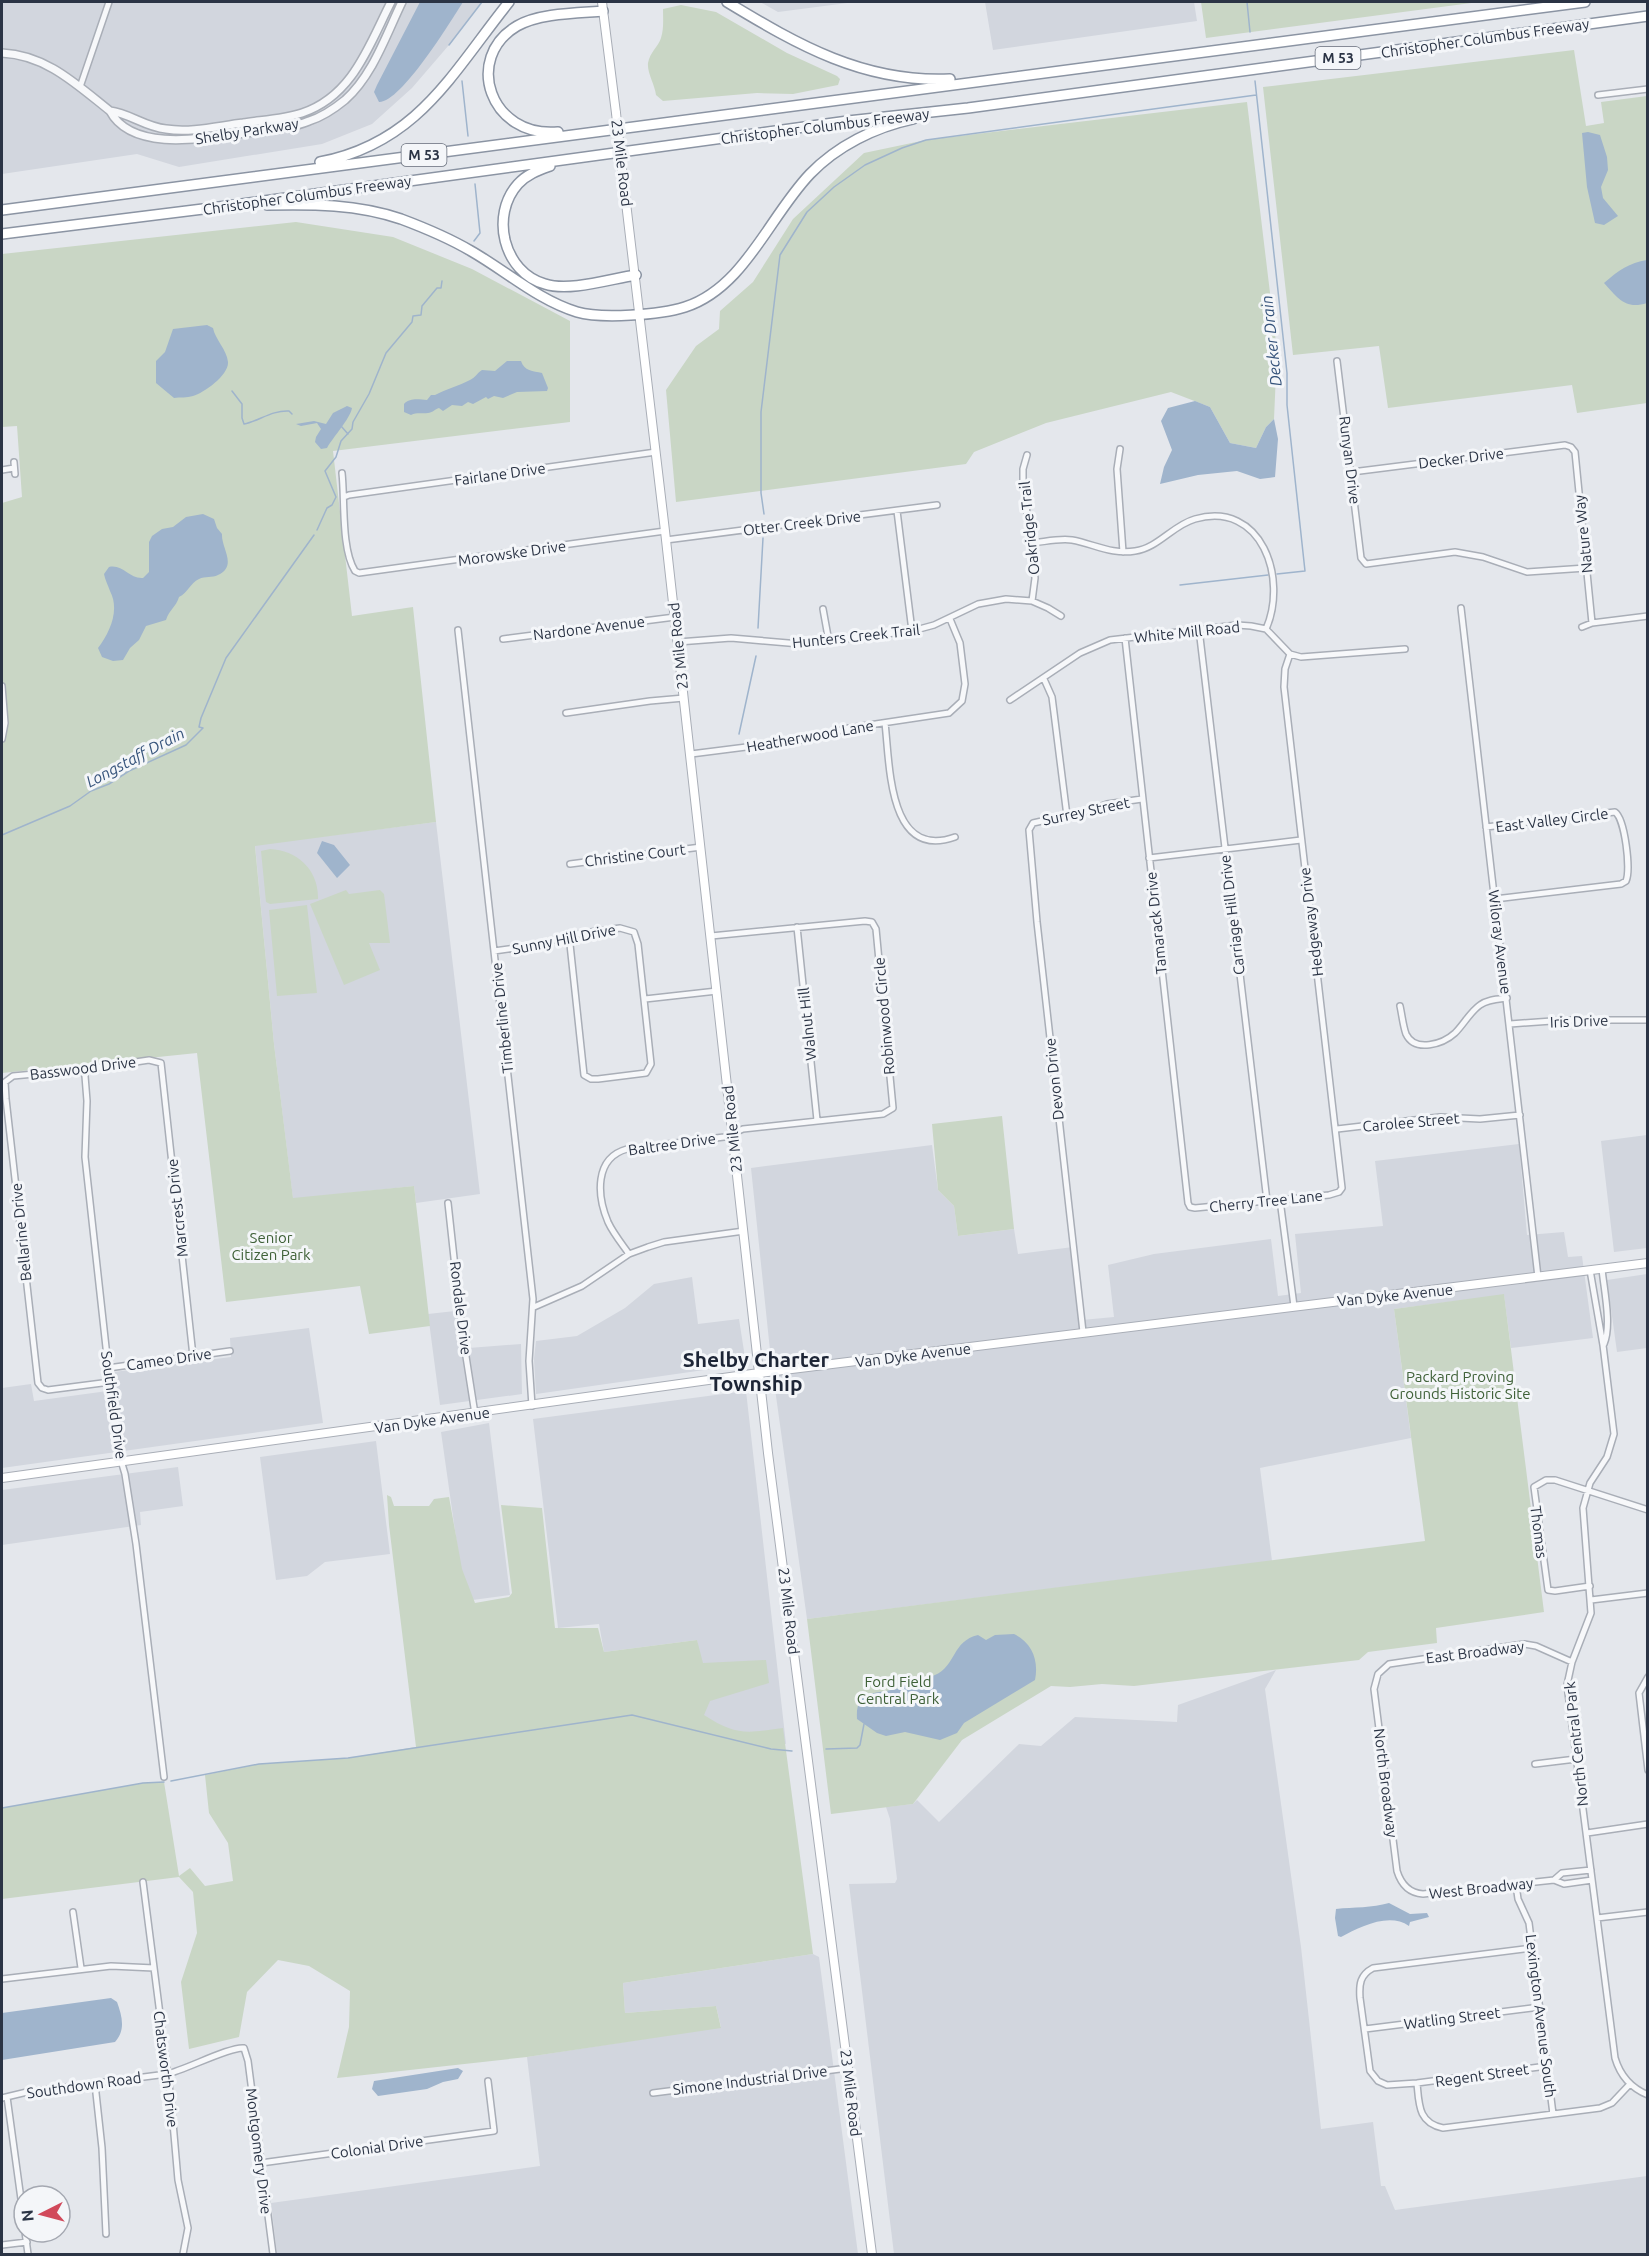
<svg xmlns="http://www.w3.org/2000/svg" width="1649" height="2256" font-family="Ubuntu,sans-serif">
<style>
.built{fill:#d2d6de}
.green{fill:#c9d6c5}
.water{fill:#9fb4cc}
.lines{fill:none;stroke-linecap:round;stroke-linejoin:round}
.stream{stroke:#9fb4cc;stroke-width:1.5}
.minor-casing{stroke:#a9aeb7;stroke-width:8}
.tertiary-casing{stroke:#a9aeb7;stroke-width:10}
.secondary-casing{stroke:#a9aeb7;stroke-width:10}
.motorway-casing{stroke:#8b94a3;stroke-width:12}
.minor{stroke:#f7f8fa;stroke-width:5}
.tertiary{stroke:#f7f8fa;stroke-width:7}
.secondary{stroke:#fff;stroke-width:8}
.motorway{stroke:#fff;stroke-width:9}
.secondary-bridge-casing{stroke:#a9aeb7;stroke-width:10;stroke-linecap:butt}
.secondary-bridge{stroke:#fff;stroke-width:8}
.labels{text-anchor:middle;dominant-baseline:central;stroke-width:6;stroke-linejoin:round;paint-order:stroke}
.shield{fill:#f4f6f9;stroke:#676e7b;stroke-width:1.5}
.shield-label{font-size:14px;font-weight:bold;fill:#2b3445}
.street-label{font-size:15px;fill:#2b3445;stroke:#f4f6f9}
.park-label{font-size:15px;fill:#3f6138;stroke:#f4f6f9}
.water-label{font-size:16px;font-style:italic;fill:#34527a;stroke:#f4f6f9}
.district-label{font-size:21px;font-weight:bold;fill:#1d2536;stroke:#f4f6f9}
</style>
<rect width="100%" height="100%" fill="#e4e7ec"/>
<path class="built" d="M2 2H482L449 45 412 88 372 124 322 144 179 167 137 154 2 174Z
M760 2H855L778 12Z
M985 2H1194L1197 21 993 50Z
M436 822 480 1194 416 1203 414 1186 293 1199 274 1044 255 845Z
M1647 1135V1248L1614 1252 1601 1141Z
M1519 1144 1527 1235 1564 1232 1568 1257 1582 1256 1593 1338 1511 1348 1504 1295 1394 1309 1411 1438 1260 1468 1272 1561 807 1619 771 1360 751 1168 932 1145 938 1190 954 1206 958 1236 1014 1229 1018 1254 1073 1247 1082 1320 1114 1317 1108 1265 1154 1254 1271 1239 1278 1296 1301 1293 1295 1234 1383 1226 1375 1161Z
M1647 1274V1348L1617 1352 1607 1280Z
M692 1277 698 1324 739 1319 746 1364 536 1394 534 1359 536 1341 577 1336 625 1308 654 1284Z
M464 1310 469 1348 521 1344 522 1394 440 1405 428 1314Z
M309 1328 323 1423 2 1468V1388L31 1384 34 1401 115 1390 114 1372 231 1357 230 1338Z
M746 1391 786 1744 696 1725 700 1668 697 1640 604 1652 599 1624 558 1628 533 1419Z
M489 1423 510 1595 465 1601 441 1432Z
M376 1441 390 1554 325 1562 307 1576 276 1580 260 1457Z
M178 1467 183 1506 140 1512 141 1525 2 1545V1490Z
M1276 1670 1265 1689 1301 1947 1321 2129 1373 2122 1381 2186H1385L1395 2210 1647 2176V2254H894L849 1884 895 1883 897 1879 890 1819 886 1807 913 1804 917 1800 939 1822 1019 1744 1041 1746 1075 1717 1177 1722 1178 1705Z
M813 1954 819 1957 858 2254H277L271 2203 540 2166 527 2057 721 2027 716 2006 625 2013 623 1983Z"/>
<path class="green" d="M1201 2H1479L1206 38Z
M681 5 716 12 787 53 837 76 840 79 838 85 793 94 757 93 663 101 656 95C655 85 647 73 648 63 650 52 658 47 661 38 664 29 663 18 663 9Z
M1574 50 1586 126 1604 123 1601 102 1647 96V403L1577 413 1572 385 1388 408 1379 346 1293 355 1263 87Z
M1247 102 1277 351 1274 419 1266 427 1256 448 1230 443 1210 407 1171 392 1046 423 974 452 966 464 676 502 666 390 696 346 719 329 720 311 753 282 793 219 864 153 926 140Z
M296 222 393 237 472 269 570 321V422L333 451 352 616 413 607 436 822 255 846 274 1044 293 1198 414 1186 430 1326 369 1334 360 1286 226 1302 197 1053 2 1073V503L22 497 17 426 2 427V254Z
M270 849C297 850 319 870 318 899L270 904 266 902 261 851Z
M346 890 349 894 380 890 384 894 390 943H369L380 970 344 985 310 904Z
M307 905 317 993 277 996 269 910Z
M1002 1116 1014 1229 958 1236 954 1206 938 1190 932 1124Z
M1504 1294 1544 1612 1436 1628 1437 1643 1368 1652 1359 1660 1134 1686 1102 1684 1070 1687 1051 1686 962 1740 913 1804 831 1814 807 1619 1425 1541 1394 1309Z
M387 1495 391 1497 394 1506H429L434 1499 449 1497 462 1569 475 1603 509 1597 512 1593 501 1505 542 1508 555 1628H598L604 1652 697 1640 703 1663 766 1660 769 1683 710 1701 704 1715C736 1736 747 1733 783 1728L813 1954 623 1983 625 2013 716 2006 721 2028 527 2057 337 2078 349 2027 350 1991 309 1966 278 1960 247 1992 239 2037 189 2049 181 1982 197 1933 193 1892 179 1877 2 1899V1808L143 1783 164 1782 179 1876 190 1868 205 1886 233 1881 228 1843 209 1813 205 1775 259 1764 348 1758 416 1747 389 1525Z"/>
<path class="water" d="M420 2H463C451 21 401 103 379 102L374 92 377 85Z
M1588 132 1600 135 1607 157 1608 170 1601 187 1603 198 1618 216 1604 225 1595 223 1587 187 1582 133Z
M1647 260V303C1625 310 1618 298 1604 283 1619 270 1629 263 1647 260Z
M207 325 213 328C215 339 227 350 228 362 229 375 204 393 193 396 187 398 180 397 174 398L156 383V361L165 352 173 329Z
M507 361H521C524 371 533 371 542 373L548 388 547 391 517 392 503 398 494 396 488 399 486 397 473 404 468 402 462 406 452 405 443 411 439 408C435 409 432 413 428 413 422 414 417 412 411 415L404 412V404C411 397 420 400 427 400L431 395H435C446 389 459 386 470 380 475 378 477 373 482 370L495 371Z
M1195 401 1210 407 1230 443 1256 448 1266 427 1274 419 1278 439 1275 477 1260 479 1237 471 1198 475 1160 484 1164 467 1172 450 1161 421 1168 408Z
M347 406 352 408C350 419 333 437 327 448L321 449 315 442 316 437 321 429 317 423 301 426 296 424 314 421 326 424 333 413Z
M203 514 214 519 217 528 222 534C221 548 238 566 218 575 212 578 205 576 199 579 190 583 188 593 179 597 176 607 169 610 166 620L146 626 139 640 130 648 123 660 113 661 102 657 98 648C110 632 120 610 110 591 108 585 105 580 104 574L109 567C123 564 129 579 143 578L149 572V542L152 536 162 529 173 527 186 517Z
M322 841 334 845 350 865 337 878 317 853Z
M1014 1634C1032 1643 1039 1660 1035 1680L964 1723 957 1733 940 1740 905 1732 886 1736 877 1733 857 1719C855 1688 877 1695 899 1688 911 1685 923 1679 935 1675 956 1666 952 1641 978 1635L986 1640 995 1635Z
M1389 1903 1410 1914 1427 1913 1429 1917 1410 1922 1409 1926C1389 1912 1360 1927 1341 1937L1338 1936 1335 1918 1336 1909C1354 1907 1372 1908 1389 1903Z
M111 1998 117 2002C122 2016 126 2030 115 2042L2 2060V2013Z
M458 2068 463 2071 458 2079 443 2082 427 2089 378 2096 372 2089 374 2081Z"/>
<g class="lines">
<path class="stream" d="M1247 2 1250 32
M449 45 482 2
M462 81 468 136
M1255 81 1287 373V405L1305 571 1277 574
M474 241 480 233 475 184
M232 391 242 404V418L244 424C259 421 272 410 289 411L292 414
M341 426 348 434
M764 514 761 493V412L780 255 807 212 834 187 865 165 902 148 926 140 1256 95
M317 530 327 508 332 505 336 497 325 471 336 457 341 441 352 429 353 422 369 394 386 353 412 322 413 316 421 315 422 306 437 288H441L442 281
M1180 585 1268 575
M758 628 763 538
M739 734 756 656
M2 835 70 806 91 791 109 784 129 771 186 745 203 728 199 727 201 718 226 658 314 535
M826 1749 857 1748 860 1745 864 1724
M171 1781 259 1764 348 1758 632 1715 771 1749 792 1751
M2 1808 143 1783 164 1782"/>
<g class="minor-casing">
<path id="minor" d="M80 87 109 2
M1598 95 1648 89
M1337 361 1361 558 1366 564 1455 552 1483 557 1527 572 1586 568
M1120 449 1117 469 1123 552
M1027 455 1023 469V481L1035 578 1032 601
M14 462 15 474
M2 470 14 468
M1352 472 1565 445 1571 447 1575 452 1592 623
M342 473C345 499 341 549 355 571L359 573 665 531
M344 497 349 495 656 452
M897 511 912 631
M666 540 937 505
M1031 543C1044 542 1059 538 1072 540 1094 544 1112 555 1135 551 1158 548 1173 525 1195 519 1262 500 1288 579 1266 629
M1461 608 1538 1277
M823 609 829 642
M1582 627 1592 623 1648 616
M1199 629 1267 1201
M458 630 533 1299 529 1361 532 1406
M1125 638 1188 1203 1190 1207 1195 1208 1329 1195 1339 1192 1342 1188 1284 687 1285 669 1290 654
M503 639 675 617
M678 642 731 638 800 644 912 631 934 625 978 604 1006 599 1032 601 1048 608 1061 616
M1044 679 1052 697 1067 816
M2 686 5 723 2 739
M1010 700 1080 653 1110 640 1237 625 1251 626 1266 629 1290 654 1301 657 1405 649
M566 713 650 701 684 698
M885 723C890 765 888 861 955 837
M691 754 802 740 849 728 949 713 962 701 965 684 960 643 950 619
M1486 827 1615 812C1625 819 1631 870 1626 881L1621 884 1495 899
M1149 858 1301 840
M570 864 701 847
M797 927 817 1120
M494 951 538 945 569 935 620 928 634 932 638 944 651 1064 646 1073 598 1079H591L584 1075 569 935
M645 999 717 991
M1400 1006C1402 1015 1403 1026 1406 1034 1415 1053 1443 1044 1455 1033 1464 1024 1470 1012 1480 1005 1488 999 1498 999 1507 998
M1510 1024 1566 1020H1648
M82 1069 85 1076 87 1101 85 1157 117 1447 125 1474 136 1544 164 1777
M1337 1129 1440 1117 1480 1119 1520 1115
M1280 1200 1294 1306
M448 1203 462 1331 475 1414
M629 1254C622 1244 613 1233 608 1222 597 1196 594 1158 627 1149L724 1137 743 1129 883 1114 893 1108 876 929 872 922 865 921 711 936
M1602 1269C1604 1290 1612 1325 1604 1344
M1590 1270 1603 1345 1614 1434 1607 1457 1590 1483 1583 1508 1591 1613 1572 1662 1567 1685 1615 2058C1620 2075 1631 2088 1648 2095
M534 1307 582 1286 629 1254 648 1247 664 1242 744 1231
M1083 1332 1037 922 1029 830 1033 823 1087 811 1107 804 1142 799
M108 1368 230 1351
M110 1382 48 1390 42 1388 38 1383 6 1099 5 1082 13 1076 88 1069 149 1060 161 1063 193 1356
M1590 1586 1555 1591 1548 1590 1534 1487 1546 1480H1555L1648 1510
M1591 1600 1648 1593
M1572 1662 1536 1646 1524 1644 1389 1664 1378 1674 1374 1689 1397 1871C1401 1884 1409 1893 1423 1894L1554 1880 1564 1884 1592 1880
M1648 1677 1639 1693 1648 1770
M1535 1764 1576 1759
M1587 1833 1648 1824
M1554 1880 1562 1873 1591 1870
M143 1882 171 2100 178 2180 188 2228 183 2254
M1516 1885 1518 1899 1529 1923 1553 2114
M73 1912 81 1968
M1597 1918 1648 1912
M1532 1948 1373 1968C1360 1975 1359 1984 1360 1998L1370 2071 1378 2081 1387 2085 1417 2083 1547 2066
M2 1979 111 1966 154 1968
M1365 2029 1540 2007
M1417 2083C1419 2104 1418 2123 1443 2128L1600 2108 1612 2103 1630 2084
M95 2084 102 2148 106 2234
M653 2093 848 2068
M7 2097 24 2221
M2 2098 27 2092 167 2074C185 2070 231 2046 244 2048L248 2061 273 2254
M261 2163 494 2131 488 2081
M25 2232 28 2254
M2 2245 27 2242"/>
</g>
<g class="tertiary-casing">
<path id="tertiary" d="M2 53C46 55 76 84 110 111 132 153 207 138 246 133 267 130 289 129 309 121 322 117 334 109 345 100 373 75 386 35 402 2
M110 111C129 113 145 127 166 129 191 133 218 126 243 123 263 120 284 119 302 113 353 96 369 45 391 2"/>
</g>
<g class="secondary-casing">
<path id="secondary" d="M602 2 616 113
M622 169 665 531 768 1453 872 2254
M2 1478 759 1373 1648 1263"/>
</g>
<g class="motorway-casing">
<path id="motorway" d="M727 2C798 45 864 83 950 79
M558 132C490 138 463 58 517 26 539 13 578 13 603 11
M320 162C418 143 452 73 509 2
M550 166C539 170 527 174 518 184 490 215 503 272 545 284 569 292 610 279 636 275
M267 205C312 204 357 204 401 219 425 228 449 238 471 251 506 271 538 300 577 312 601 319 660 315 685 307 744 288 769 217 810 174 837 146 875 127 913 119
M2 210 1585 2
M2 234 227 206 848 121 968 108 1648 16"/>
</g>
<use href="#minor" class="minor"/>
<use href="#tertiary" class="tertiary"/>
<use href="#secondary" class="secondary"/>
<use href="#motorway" class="motorway"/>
<g class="secondary-bridge-casing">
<path id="secondary-bridge" d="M616 113 622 169"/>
</g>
<use href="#secondary-bridge" class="secondary-bridge"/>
</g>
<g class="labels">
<g class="shield">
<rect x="1315.5" y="47" width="45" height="22" rx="4.5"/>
<rect x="401.5" y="144" width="45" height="22" rx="4.5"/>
</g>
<g class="shield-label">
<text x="1338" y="58">M 53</text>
<text x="424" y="155">M 53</text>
</g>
<g class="street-label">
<text transform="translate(1485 38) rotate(-8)">Christopher Columbus Freeway</text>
<text transform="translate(825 126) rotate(-7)">Christopher Columbus Freeway</text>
<text transform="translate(247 131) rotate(-9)">Shelby Parkway</text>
<text transform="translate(622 163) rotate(83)">23 Mile Road</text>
<text transform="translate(307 195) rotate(-8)">Christopher Columbus Freeway</text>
<text transform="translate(1461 458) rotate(-7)">Decker Drive</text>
<text transform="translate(1350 460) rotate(83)">Runyan Drive</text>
<text transform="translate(500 474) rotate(-8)">Fairlane Drive</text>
<text transform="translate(802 523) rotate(-7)">Otter Creek Drive</text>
<text transform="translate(1029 528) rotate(-96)">Oakridge Trail</text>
<text transform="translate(1583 534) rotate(-96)">Nature Way</text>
<text transform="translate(512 553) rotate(-8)">Morowske Drive</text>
<text transform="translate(589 628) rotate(-7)">Nardone Avenue</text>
<text transform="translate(1187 632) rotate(-6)">White Mill Road</text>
<text transform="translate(856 636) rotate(-6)">Hunters Creek Trail</text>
<text transform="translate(678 646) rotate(-96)">23 Mile Road</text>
<text transform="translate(810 736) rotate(-10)">Heatherwood Lane</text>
<text transform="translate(1086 811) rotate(-12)">Surrey Street</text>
<text transform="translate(1552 820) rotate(-7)">East Valley Circle</text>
<text transform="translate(635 855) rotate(-7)">Christine Court</text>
<text transform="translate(1232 915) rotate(-97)">Carriage Hill Drive</text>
<text transform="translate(1311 922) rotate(-97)">Hedgeway Drive</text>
<text transform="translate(1156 923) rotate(-96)">Tamarack Drive</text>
<text transform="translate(564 939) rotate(-11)">Sunny Hill Drive</text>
<text transform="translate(1500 942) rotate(83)">Wiloray Avenue</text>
<text transform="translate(884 1016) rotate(-95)">Robinwood Circle</text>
<text transform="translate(502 1018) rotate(-96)">Timberline Drive</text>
<text transform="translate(1579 1021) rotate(-2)">Iris Drive</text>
<text transform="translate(807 1024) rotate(-96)">Walnut Hill</text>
<text transform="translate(83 1068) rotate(-7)">Basswood Drive</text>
<text transform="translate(1054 1079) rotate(-96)">Devon Drive</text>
<text transform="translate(1411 1122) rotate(-5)">Carolee Street</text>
<text transform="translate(732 1129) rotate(-96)">23 Mile Road</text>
<text transform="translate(672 1144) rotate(-8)">Baltree Drive</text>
<text transform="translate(1266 1201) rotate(-6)">Cherry Tree Lane</text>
<text transform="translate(177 1208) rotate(-96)">Marcrest Drive</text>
<text transform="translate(21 1232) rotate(-96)">Bellarine Drive</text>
<text transform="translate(1395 1295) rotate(-6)">Van Dyke Avenue</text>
<text transform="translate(461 1308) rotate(83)">Rondale Drive</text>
<text transform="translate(913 1355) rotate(-7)">Van Dyke Avenue</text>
<text transform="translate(169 1359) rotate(-8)">Cameo Drive</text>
<text transform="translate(114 1405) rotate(82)">Southfield Drive</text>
<text transform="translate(432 1420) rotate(-8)">Van Dyke Avenue</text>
<text transform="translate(1539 1532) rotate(83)">Thomas</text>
<text transform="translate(789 1611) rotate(83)">23 Mile Road</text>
<text transform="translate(1475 1652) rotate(-7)">East Broadway</text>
<text transform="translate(1576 1744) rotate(-96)">North Central Park</text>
<text transform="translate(1386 1783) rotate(83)">North Broadway</text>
<text transform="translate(1481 1888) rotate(-6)">West Broadway</text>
<text transform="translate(1541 2016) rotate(83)">Lexington Avenue South</text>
<text transform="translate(1452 2018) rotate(-7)">Watling Street</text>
<text transform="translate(166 2069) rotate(83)">Chatsworth Drive</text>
<text transform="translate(1482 2075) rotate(-8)">Regent Street</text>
<text transform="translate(750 2080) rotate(-7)">Simone Industrial Drive</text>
<text transform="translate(84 2085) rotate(-8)">Southdown Road</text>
<text transform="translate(851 2093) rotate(83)">23 Mile Road</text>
<text transform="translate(377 2147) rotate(-8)">Colonial Drive</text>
<text transform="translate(259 2151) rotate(83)">Montgomery Drive</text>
</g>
<g class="park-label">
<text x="271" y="1237">Senior<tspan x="271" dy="17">Citizen Park</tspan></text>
<text x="1460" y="1376">Packard Proving<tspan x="1460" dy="17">Grounds Historic Site</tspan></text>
<text x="898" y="1681">Ford Field<tspan x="898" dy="17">Central Park</tspan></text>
</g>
<g class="water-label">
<text transform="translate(1271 341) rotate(-96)">Decker Drain</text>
<text transform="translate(135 757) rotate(-28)">Longstaff Drain</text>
</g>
<g class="district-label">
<text x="756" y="1359">Shelby Charter<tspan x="756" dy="24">Township</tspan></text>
</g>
</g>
<rect width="1649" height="2256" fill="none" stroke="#2b3445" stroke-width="6"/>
<g transform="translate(42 2214) rotate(264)"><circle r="28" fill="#f4f6f9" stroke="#a4a8b1" stroke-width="1.5"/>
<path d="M0-4.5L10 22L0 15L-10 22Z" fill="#d1495b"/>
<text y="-9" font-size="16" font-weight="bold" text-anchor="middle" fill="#2b3445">N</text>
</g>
</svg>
